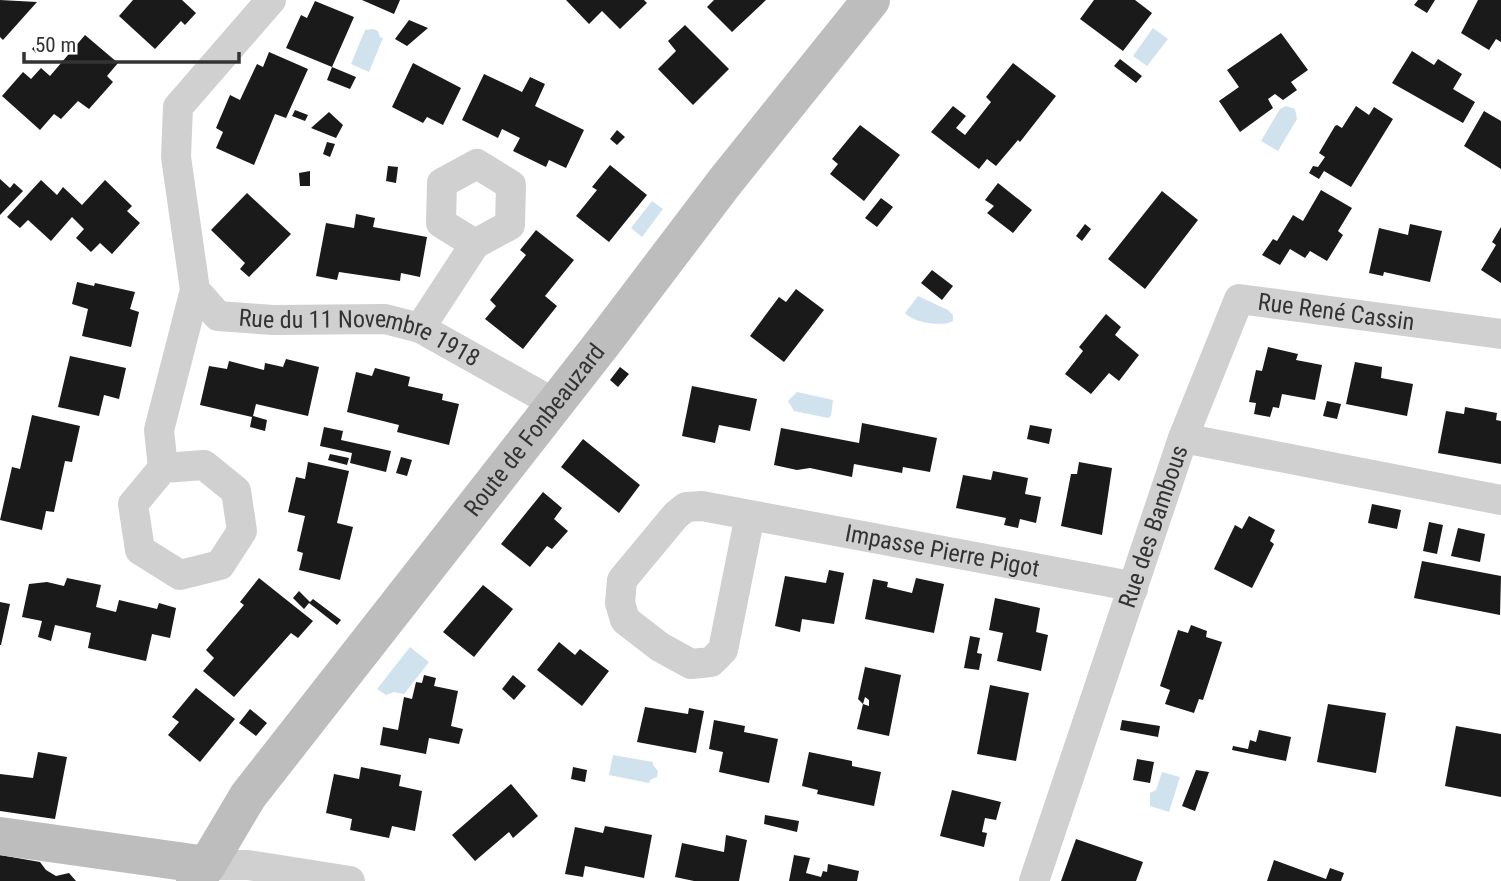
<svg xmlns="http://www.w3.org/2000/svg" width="1501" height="881" font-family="'Roboto Condensed',sans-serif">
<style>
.water{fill:#cfe2ee}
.building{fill:#1a1a1a}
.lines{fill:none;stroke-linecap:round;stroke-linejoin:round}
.street{stroke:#d0d0d0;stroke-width:30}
.secondary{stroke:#bdbdbd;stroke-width:38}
.labels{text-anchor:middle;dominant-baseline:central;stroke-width:7;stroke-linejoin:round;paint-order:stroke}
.street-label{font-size:24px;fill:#333;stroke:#fff}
</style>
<rect width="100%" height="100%" fill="#fff"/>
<path class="water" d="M1153 28 1168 39 1147 66 1133 56Z
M373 29 378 31 380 37 383 38 369 72 351 64 365 30Z
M1286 106 1295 109 1297 119 1278 151 1261 141 1280 109Z
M652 201 663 209 642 237 631 228Z
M918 296 948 310 953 315V321C942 327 914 323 905 313Z
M797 392 833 400 831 416 828 418 794 411 788 401Z
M410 647 429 662 404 694 394 692 386 695 377 689Z
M613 755 653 762V765L658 771 657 777 650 780 649 783 609 775Z
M1162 772 1180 777 1169 812 1150 806V793L1156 790Z"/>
<path class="building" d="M0 0 37 2 3 40 0 37Z
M133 0H182L196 13 185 25 181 21 155 49 119 16Z
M362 0H400L394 14Z
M566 0H644L647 3 620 29 602 11 589 24Z
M714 0H766L732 32 707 7Z
M1094 0H1135L1152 13 1123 51 1080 19Z
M1418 0H1435L1427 13 1414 5Z
M1478 0H1501V42L1496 39 1489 50 1461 33Z
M315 1 354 17 332 67 286 48 301 15 307 18Z
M409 20 428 28 407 46 395 39Z
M685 25 729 69 693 105 658 69 676 51 668 41Z
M1281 33 1308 70 1291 82 1297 90 1283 100 1275 94 1268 99 1273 108 1240 132 1219 101 1239 87 1227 70Z
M85 35 118 63 107 76 113 82 89 109 78 101 61 119 54 114 40 130 2 96 23 72 31 79 41 68 50 76Z
M40 39 45 43 36 53 32 49Z
M1412 51 1434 65 1438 59 1462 74 1453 89 1475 102 1463 123 1392 83Z
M269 52 308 69 286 118 275 114 254 165 216 148 223 132 216 128 230 95 240 100 257 64 263 67Z
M1120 59 1142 76 1136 83 1114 66Z
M413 63 461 88 443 125 427 117 423 123 392 107Z
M1013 63 1056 96 1020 142 1018 140 996 166 987 159 979 169 931 132 953 106 966 116 956 128 965 135 991 102 986 97Z
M332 67 356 77 350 89 327 80Z
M484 74 522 92 530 77 545 84 535 106 584 130 566 168 549 160 546 167 513 151 520 138 502 129 498 138 462 120Z
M1356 106 1369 115 1374 107 1393 119 1351 187 1324 171 1319 179 1309 173 1313 166 1318 167 1325 157 1319 153 1335 126 1337 125 1342 128Z
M295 110 308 115 305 121 292 116Z
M1484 111 1501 121V169L1464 146Z
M329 112 343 125 336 138 311 128Z
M860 125 900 155 864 201 830 174 838 164 832 159Z
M617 130 625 137 617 145 610 139Z
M327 142 335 144 330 157 323 154Z
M610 165 647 195 609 242 576 216 597 190 592 187Z
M388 166 398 167 396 183 386 181Z
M310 171V186H300L299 173Z
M0 179 10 188 14 183 23 191 0 215Z
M41 180 57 195 63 187 82 205 105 180 132 206 127 211 140 223 112 254 100 243 91 252 76 238 84 229 72 217 51 241 28 220 20 228 7 217Z
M998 183 1032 210 1013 233 987 213 994 206 985 200Z
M1321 190 1352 208 1338 231 1343 235 1327 261 1310 251 1305 258 1290 249 1280 265 1262 255 1273 239 1277 241 1293 215 1303 221Z
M1162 191 1198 220 1145 289 1108 259Z
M247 193 291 234 249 277 240 269 245 263 211 230Z
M881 198 893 207 877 227 865 218Z
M356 214 375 218 373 227 427 237 420 277 401 273 400 281 339 272 337 280 316 276 326 223 354 228Z
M1085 224 1091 229 1082 241 1076 236Z
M1410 224 1442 231 1430 282 1384 272 1383 276 1369 273 1379 228 1408 235Z
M1501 227V283L1481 270 1496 245 1492 242Z
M536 230 574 260 545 296 557 306 523 349 485 319 496 306 490 300 526 255 520 250Z
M932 270 953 286 942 300 921 283Z
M77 282 94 286 95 283 135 292 130 309 139 312 131 347 82 336 88 309 72 304Z
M796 289 824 310 784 362 750 336 779 297 786 302Z
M1106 314 1121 327 1115 335 1139 355 1119 381 1109 373 1091 394 1065 374 1083 351 1079 347Z
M1268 347 1298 354 1296 360 1322 365 1315 400 1282 394 1279 408 1273 407 1270 417 1254 414 1256 403 1249 402 1256 370 1262 371Z
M70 356 126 368 119 399 104 395 99 416 58 407Z
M286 359 319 367 308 416 256 404 253 416 267 420 265 431 250 427 252 417 200 405 209 366 227 369 229 361 264 370 265 363 283 367Z
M1355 362 1382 367 1381 378 1413 384 1407 416 1346 404Z
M620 367 629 374 618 387 610 380Z
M375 368 410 377 408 386 443 394 442 400 459 404 449 445 397 432 399 425 347 412 356 372 372 376Z
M692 386 757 399 750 431 719 425 715 443 682 436Z
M1327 401 1341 404 1337 419 1323 416Z
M1465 407 1497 413 1496 420 1501 421V464L1438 453 1446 411 1464 414Z
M32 415 80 426 72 462 65 461 54 512 46 511 42 530 0 520 12 467 20 469Z
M862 423 937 438 930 472 903 467 902 473 854 464 852 477 810 468 797 470 774 465 781 428 859 443Z
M1030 425 1052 429 1049 444 1027 439Z
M324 427 343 431 341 440 391 451 386 472 350 463 352 453 320 446Z
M583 439 640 485 619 513 561 467Z
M330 454 349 458 347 465 328 460Z
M401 457 412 460 407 476 396 473Z
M308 462 349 471 337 523 353 527 340 580 299 570 303 553 297 551 305 516 288 512 296 477 305 479Z
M1079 462 1112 468 1102 535 1061 526 1071 474H1077Z
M993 471 1028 478 1025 494 1041 497 1036 523 1020 519 1018 528 1004 525 1006 518 956 508 963 475 991 480Z
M543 492 562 508 554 519 568 531 552 549 547 546 530 567 501 544Z
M1372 504 1401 510 1397 529 1368 523Z
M1249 516 1275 530 1270 541 1274 544 1252 588 1214 569 1235 525 1242 529Z
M1429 522 1443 525 1437 554 1423 551Z
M1458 528 1485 534 1480 562 1451 556Z
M1422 561 1501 576 1500 615 1414 598Z
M829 570 844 573 834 624 802 619 800 632 775 626 785 576 826 583Z
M67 578 101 585 96 607 116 612 119 600 157 609 159 603 176 608 170 638 152 634 146 661 88 648 91 633 55 625 51 641 38 637 42 621 22 617 29 584 47 582 64 586Z
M259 578 313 621 298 638 291 633 234 697 203 671 214 658 206 650 244 605 240 602Z
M916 578 944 584 934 633 865 619 873 579 888 582 887 587 912 593Z
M483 585 513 609 474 657 443 632Z
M299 591 310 602 313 599 341 620 337 625 309 603 304 609 293 598Z
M995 598 1040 608 1036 632 1048 635 1041 671 997 661 1003 633 989 630Z
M0 602 10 604 1 645H0Z
M1191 625 1207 631 1206 637 1222 642 1203 700 1199 699 1194 713 1165 704 1170 690 1160 686 1178 630 1188 633Z
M970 636 980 638 977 653 982 654 979 670 964 668Z
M559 642 575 655 580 649 609 671 582 706 537 670Z
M865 667 901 675 889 736 857 729 863 704 869 706V700L865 697 863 704 858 699Z
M424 675 436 678 434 686 458 691 451 726 463 729 459 744 429 738 426 754 380 745 383 727 398 730 404 697 412 699 416 682 422 683Z
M513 675 526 686 514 700 502 689Z
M990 685 1029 693 1016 761 977 754Z
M196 688 235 719 200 762 168 735 179 722 172 717Z
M1328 704 1386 713 1376 773 1317 762Z
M645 707 688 714 689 708 704 711 696 753 637 742Z
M250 709 267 723 256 736 239 723Z
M714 720 745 726 744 732 778 739 769 783 719 772 723 752 709 749Z
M1122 720 1160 726 1158 737 1120 730Z
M1456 726 1501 734V797L1445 786Z
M1259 730 1291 737 1286 761 1232 750 1233 746 1248 749 1250 740 1256 742Z
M38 752 67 757 55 819 0 811V774L33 778Z
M809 752 852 761V766L881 772 874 806 817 794 818 790 802 786Z
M1137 759 1154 762 1150 783 1133 780Z
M361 767 401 775 399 786 422 791 415 831 392 826 389 838 350 830 352 819 326 813 334 774 359 779Z
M573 767 587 770 585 782 571 779Z
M1196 770 1209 772 1195 811 1182 806Z
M511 784 538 816 513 838 509 832 475 861 452 835Z
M952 790 1001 802 996 820 985 818 982 832 987 833 984 847 940 836Z
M765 815 799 821 797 832 764 824Z
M605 826 652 835 644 878 585 866 583 877 565 874 575 827 603 833Z
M726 835 747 840 739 881H694L675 877 682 843 724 852Z
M1076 839 1143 862 1136 881H1061Z
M0 855 40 862 46 870 56 876 69 873 76 881H0Z
M794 855 810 858 806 873 821 877 823 871 827 872 828 864 859 871 857 881H789Z
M1274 860 1326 879 1330 868 1344 873 1341 881H1267Z"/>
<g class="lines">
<g class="street">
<path id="s1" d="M271 0 178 107 176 157 195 290 218 316 273 320 385 319 420 328 554 403"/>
<path d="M420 328 475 244 510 225 511 185 477 164 442 183 441 223 475 244"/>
<path id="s2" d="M1183 438 1239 299 1501 334"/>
<path d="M204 465 236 491 242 531 220 565 180 575 140 550 133 504 163 468Z"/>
<path d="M163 468 159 430 195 290"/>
<path id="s3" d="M750 515 723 650 711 662 691 664 660 647 625 620 620 603 622 580 676 515 686 507 702 506 750 515 1120 584 1133 589"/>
<path d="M207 865H248L350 881"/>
<path id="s4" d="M1034 881 1183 438 1501 500"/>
</g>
<g class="secondary">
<path d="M0 836 207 865"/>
<path id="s5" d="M195 881 207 865 248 796 605 340 724 183 871 0"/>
</g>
</g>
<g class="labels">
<g class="street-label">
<text stroke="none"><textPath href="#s2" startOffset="248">Rue René Cassin</textPath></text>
<text stroke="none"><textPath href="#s1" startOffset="506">Rue du 11 Novembre 1918</textPath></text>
<text stroke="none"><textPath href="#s5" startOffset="565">Route de Fonbeauzard</textPath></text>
<text stroke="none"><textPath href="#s4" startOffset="374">Rue des Bambous</textPath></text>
<text stroke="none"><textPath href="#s3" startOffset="653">Impasse Pierre Pigot</textPath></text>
</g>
</g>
<path d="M24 52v10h215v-10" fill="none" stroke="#333333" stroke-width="3.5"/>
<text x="35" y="52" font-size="21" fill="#333333" stroke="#ffffff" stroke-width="5" paint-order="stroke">50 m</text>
</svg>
